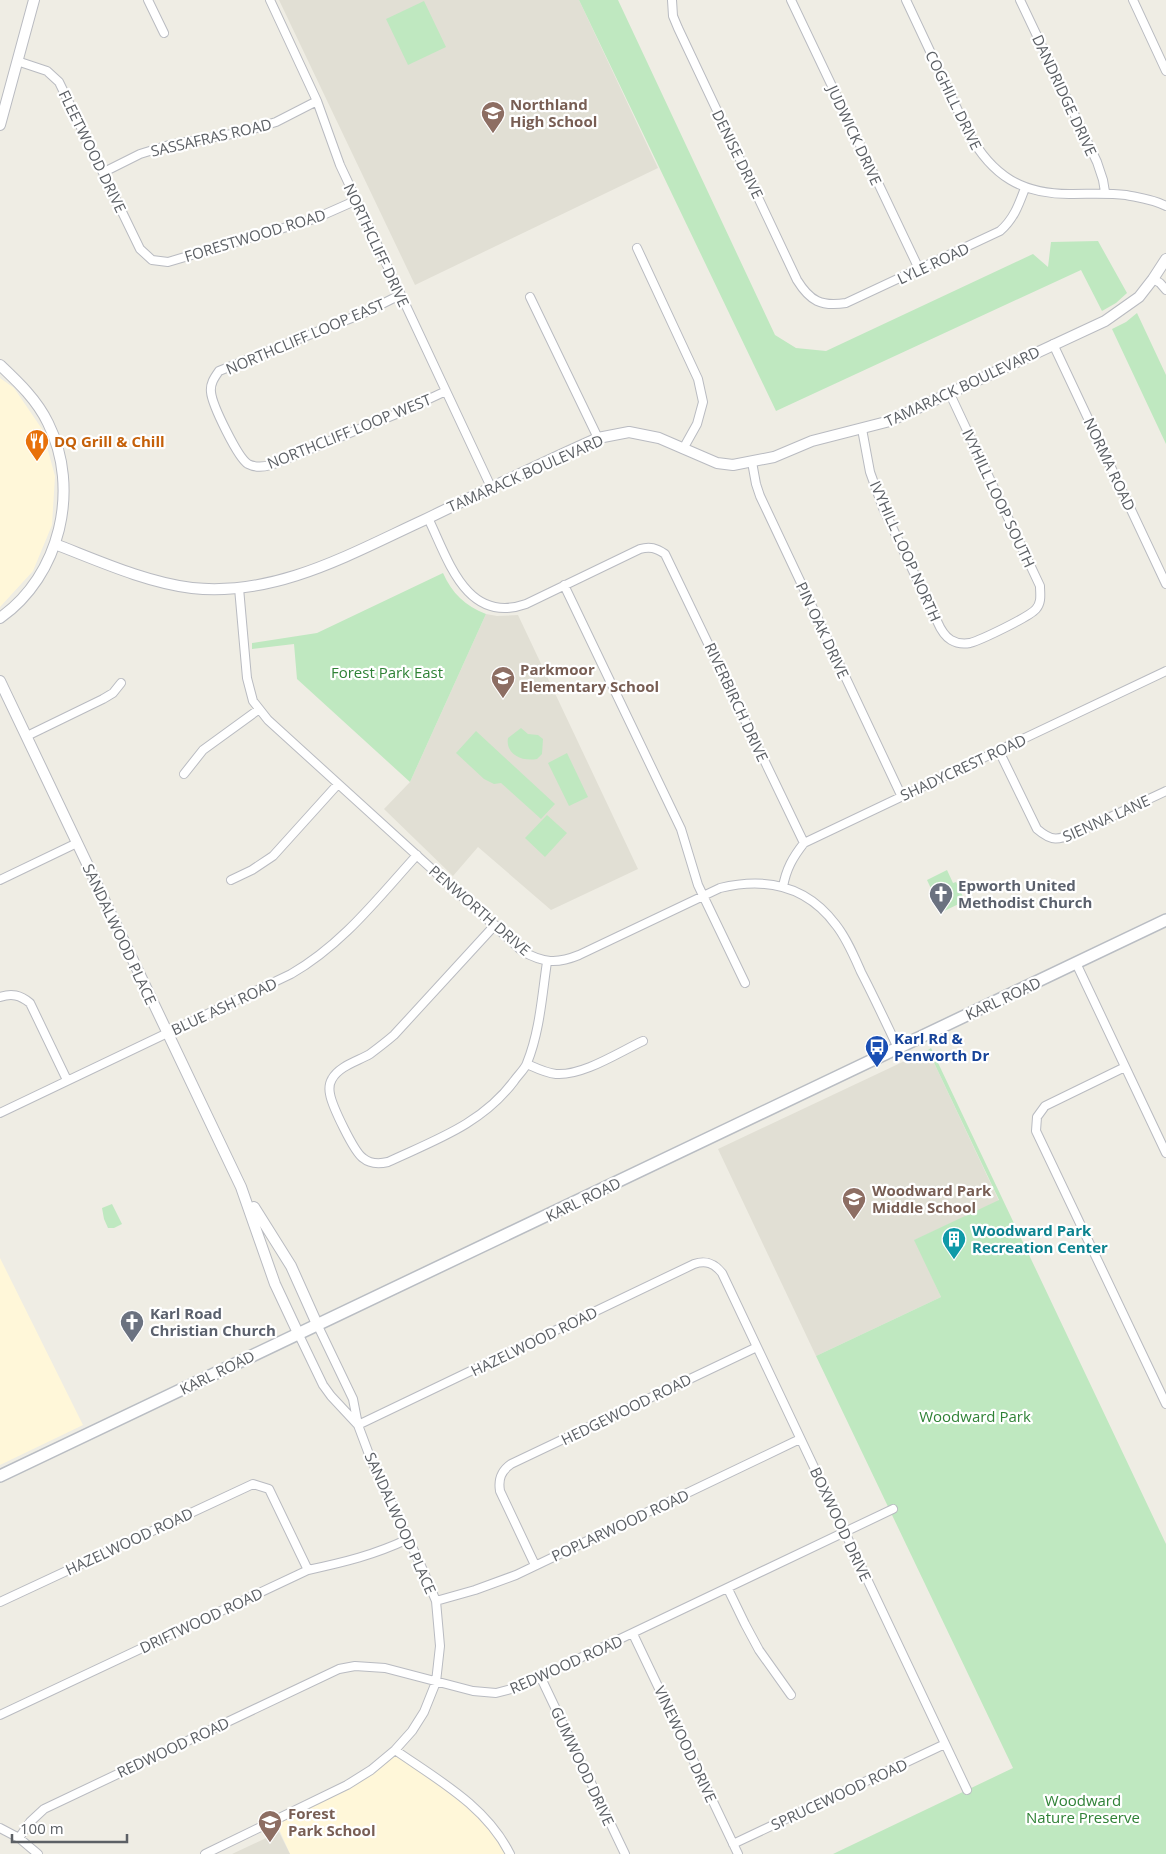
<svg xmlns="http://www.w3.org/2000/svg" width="1166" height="1854" font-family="'Open Sans',sans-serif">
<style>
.commercial{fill:#fff7d9}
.education{fill:#e1dfd4}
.green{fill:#bfe8c0}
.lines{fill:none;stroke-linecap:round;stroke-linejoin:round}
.minor-casing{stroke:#b9bbc1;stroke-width:10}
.tertiary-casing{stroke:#b9bbc1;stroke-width:12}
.secondary-casing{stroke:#b9bdc3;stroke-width:14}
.minor{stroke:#fff;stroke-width:8}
.tertiary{stroke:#fff;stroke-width:10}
.secondary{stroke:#fff;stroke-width:11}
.labels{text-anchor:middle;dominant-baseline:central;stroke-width:4.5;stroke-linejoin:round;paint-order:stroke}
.street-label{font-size:15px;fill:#5c6065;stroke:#fff}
.education-label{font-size:15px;font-weight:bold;fill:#785e54;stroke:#fff;text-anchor:start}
.food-label{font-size:15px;font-weight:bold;fill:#c56008;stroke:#fff;text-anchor:start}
.park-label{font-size:15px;fill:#2f8236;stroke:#fff}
.worship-label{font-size:15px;font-weight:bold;fill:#5b616d;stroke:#fff;text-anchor:start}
.transit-label{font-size:15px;font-weight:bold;fill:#164399;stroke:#fff;text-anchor:start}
.culture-label{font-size:15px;font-weight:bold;fill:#0d838f;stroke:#fff;text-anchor:start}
</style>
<rect width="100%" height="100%" fill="#efede4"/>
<path class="commercial" d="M0 378 14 388 42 429 55 476 52 525 33 571 0 607Z
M0 1258 83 1425 0 1465Z
M395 1751 477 1807 510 1854H290L275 1820 354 1782Z"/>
<path class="education" d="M279 0H579L658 168 415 285Z
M486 614 497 616 518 615 638 869 551 910 478 847 453 876 384 809 410 782Z
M928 1050 999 1201 915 1240 941 1297 816 1356 718 1149Z
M279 1832 290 1854H232Z"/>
<path class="green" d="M579 0H618L775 335 796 348 826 351 1033 254 1048 267 1051 242 1098 241 1127 293 1116 303 1102 311 1081 270 776 411Z
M424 1 446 47 408 65 386 19Z
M1137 313 1166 375V444L1112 329 1126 322Z
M443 573C452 593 465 606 486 614L410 782 297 679 294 644 252 649V643L317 633Z
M521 728 528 734 538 735 543 739 542 754 537 759C522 762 505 754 508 738Z
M476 731 555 804 541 819 501 783 494 784 484 779 456 753Z
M567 753 588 797 569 806 548 763Z
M547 815 567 833 545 857 525 838Z
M947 870 953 883 956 882 965 901 942 912 927 880Z
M931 1048 1166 1544V1854H833L1013 1768 816 1356 941 1297 914 1240 999 1200 928 1050Z
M112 1204 122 1224 114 1228H108L104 1219 102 1208Z"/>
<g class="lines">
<g class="minor-casing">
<path id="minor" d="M148 0 164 33
M270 0 317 101 340 165 491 487
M672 0 673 16 678 28 797 280C810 301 821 307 846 303L1000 231C1014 219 1019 204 1025 188
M791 0 919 269
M906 0 968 132C992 176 1022 195 1073 194 1091 194 1108 193 1126 195 1141 198 1152 199 1166 206
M1020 0 1097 162 1103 180 1105 192
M1133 0 1166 71
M17 61 47 71 59 82 140 249 152 260 168 262 314 219 357 200
M104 172 140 154 169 145 243 132 276 122 317 101
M637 248 698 379 703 402 697 424 683 449
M1153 279 1160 283 1166 290
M400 295 364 313 219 371C214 378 210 384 211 392 212 405 238 458 248 464 256 468 263 467 271 465L401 412 446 391
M530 297 598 438
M1053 344 1166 584
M862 429 870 472 883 508 937 621C940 628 944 636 951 640 956 643 964 644 970 643 981 640 1029 617 1036 609 1042 602 1040 594 1040 586L950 394
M752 462 756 484 760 496 901 795
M428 518C448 559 466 625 526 604L640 549C650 546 656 548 665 554L804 843
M564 585 681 829 698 885 745 983
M239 588 247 678 253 701 268 720 522 951C543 963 557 964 579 955L720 888C766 877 807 886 836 925 847 939 854 956 861 972 874 997 886 1023 898 1048
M27 736 103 699 113 693 121 683
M999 751 1037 829C1052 842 1058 840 1076 833L1166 791
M184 774 203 750 258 710
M0 880 77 843
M231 880 252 870 273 856 338 784
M783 887C786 869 793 857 804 843L1166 671
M495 925 394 1035C386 1042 378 1048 370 1054 358 1061 339 1066 332 1079 329 1084 329 1089 330 1094 332 1106 354 1152 363 1158 370 1164 379 1164 388 1162 435 1140 482 1124 514 1081 518 1075 525 1069 527 1063 540 1031 542 995 547 962
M1076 963 1166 1153
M0 997C12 993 20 995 30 1003L67 1080
M527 1064C536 1068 546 1073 556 1074 583 1076 619 1052 643 1041
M1125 1067 1045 1106 1037 1117 1036 1131 1166 1404
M0 1113 291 974C342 945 378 898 417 855
M298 1333 323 1385 331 1396 358 1425
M358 1425 694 1264C706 1260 714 1263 722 1273L967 1790
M535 1565 500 1491C498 1479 501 1471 511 1464L757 1347
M728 1589 745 1624 759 1650 791 1695
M436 1601 475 1590 516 1575 800 1439
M0 1602 253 1484 269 1489 308 1570
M633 1634 738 1854
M541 1678 625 1854
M0 1715 308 1570C345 1562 374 1555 408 1539
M395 1750C438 1780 486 1806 510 1854
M0 1828 19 1838 38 1854
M19 1838 30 1822 44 1809 339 1669 355 1666 385 1668 473 1691 496 1693 519 1687 893 1509
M733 1844 945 1744
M205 1854 347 1785 371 1770 395 1750 412 1731 424 1712 436 1682 440 1646 436 1601 422 1568 370 1457 358 1425 353 1399 317 1324"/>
</g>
<g class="tertiary-casing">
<path id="tertiary" d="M0 125 34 0
M0 365C19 383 37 400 48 423 81 489 60 576 0 618
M55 544C99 561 145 582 192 588 276 597 350 554 424 520 482 492 539 464 598 438L629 432 659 438 717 463 733 465 774 457 812 441 890 421 1105 321 1139 297 1153 279 1166 259
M0 681 241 1187 275 1284 298 1333
M254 1207 291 1266 317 1324"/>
</g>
<g class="secondary-casing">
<path id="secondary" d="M0 1476 1166 920"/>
</g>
<use href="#minor" class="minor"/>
<use href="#tertiary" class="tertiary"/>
<use href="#secondary" class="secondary"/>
</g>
<defs>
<g id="school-pin" transform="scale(1.25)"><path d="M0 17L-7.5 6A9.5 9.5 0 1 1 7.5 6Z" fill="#8d6e63" stroke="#fff"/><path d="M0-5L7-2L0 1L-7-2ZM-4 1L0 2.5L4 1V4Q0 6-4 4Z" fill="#fff"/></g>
<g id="restaurant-pin" transform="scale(1.25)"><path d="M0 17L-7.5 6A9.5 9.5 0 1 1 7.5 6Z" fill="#e8710a" stroke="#fff"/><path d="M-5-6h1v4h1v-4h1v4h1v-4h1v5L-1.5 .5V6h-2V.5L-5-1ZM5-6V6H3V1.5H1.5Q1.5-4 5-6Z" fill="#fff"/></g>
<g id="church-pin" transform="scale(1.25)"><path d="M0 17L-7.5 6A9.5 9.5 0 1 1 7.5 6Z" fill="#6b7280" stroke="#fff"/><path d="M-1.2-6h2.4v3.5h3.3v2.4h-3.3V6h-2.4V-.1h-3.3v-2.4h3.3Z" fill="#fff"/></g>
<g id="bus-pin" transform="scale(1.25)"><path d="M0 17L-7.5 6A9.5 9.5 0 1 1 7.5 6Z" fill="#1a4fb4" stroke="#fff"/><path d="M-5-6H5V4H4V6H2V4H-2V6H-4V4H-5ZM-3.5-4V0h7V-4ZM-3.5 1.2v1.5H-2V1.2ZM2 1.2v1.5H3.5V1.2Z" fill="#fff"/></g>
<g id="building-pin" transform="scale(1.25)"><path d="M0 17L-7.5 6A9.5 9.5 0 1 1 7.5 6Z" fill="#0f9aa8" stroke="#fff"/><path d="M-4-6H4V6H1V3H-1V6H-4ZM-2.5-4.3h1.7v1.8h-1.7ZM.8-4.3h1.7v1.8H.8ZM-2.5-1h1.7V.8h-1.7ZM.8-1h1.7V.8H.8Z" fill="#fff"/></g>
</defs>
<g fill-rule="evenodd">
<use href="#school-pin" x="493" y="113"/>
<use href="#restaurant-pin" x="37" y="441"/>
<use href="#school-pin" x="503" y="678"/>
<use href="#church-pin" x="941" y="894"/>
<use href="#bus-pin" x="877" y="1047"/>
<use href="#school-pin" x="854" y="1199"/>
<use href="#building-pin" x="954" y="1239"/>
<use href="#church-pin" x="132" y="1322"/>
<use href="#school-pin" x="270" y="1822"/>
</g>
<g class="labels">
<g class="street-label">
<text transform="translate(1065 95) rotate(65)">DANDRIDGE DRIVE</text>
<text transform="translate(954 100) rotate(64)">COGHILL DRIVE</text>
<text transform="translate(855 135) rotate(65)">JUDWICK DRIVE</text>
<text transform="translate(211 137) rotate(-13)">SASSAFRAS ROAD</text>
<text transform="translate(93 151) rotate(64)">FLEETWOOD DRIVE</text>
<text transform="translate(738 154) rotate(64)">DENISE DRIVE</text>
<text transform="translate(255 235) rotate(-17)">FORESTWOOD ROAD</text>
<text transform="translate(377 245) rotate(65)">NORTHCLIFF DRIVE</text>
<text transform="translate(933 263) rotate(-25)">LYLE ROAD</text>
<text transform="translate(305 336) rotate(-23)">NORTHCLIFF LOOP EAST</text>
<text transform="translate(962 386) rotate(-25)">TAMARACK BOULEVARD</text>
<text transform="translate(349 431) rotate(-22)">NORTHCLIFF LOOP WEST</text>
<text transform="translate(1110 464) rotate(65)">NORMA ROAD</text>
<text transform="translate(525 473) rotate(-24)">TAMARACK BOULEVARD</text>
<text transform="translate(999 498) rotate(65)">IVYHILL LOOP SOUTH</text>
<text transform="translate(906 551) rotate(66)">IVYHILL LOOP NORTH</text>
<text transform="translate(823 630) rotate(65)">PIN OAK DRIVE</text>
<text transform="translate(737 702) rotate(65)">RIVERBIRCH DRIVE</text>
<text transform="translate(963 767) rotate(-25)">SHADYCREST ROAD</text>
<text transform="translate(1106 818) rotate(-24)">SIENNA LANE</text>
<text transform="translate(480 910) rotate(41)">PENWORTH DRIVE</text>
<text transform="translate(120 934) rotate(65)">SANDALWOOD PLACE</text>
<text transform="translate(1003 998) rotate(-25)">KARL ROAD</text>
<text transform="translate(224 1006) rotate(-25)">BLUE ASH ROAD</text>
<text transform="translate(583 1199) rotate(-26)">KARL ROAD</text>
<text transform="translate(534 1341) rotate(-26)">HAZELWOOD ROAD</text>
<text transform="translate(217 1372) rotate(-26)">KARL ROAD</text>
<text transform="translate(626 1409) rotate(-26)">HEDGEWOOD ROAD</text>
<text transform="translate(401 1523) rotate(66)">SANDALWOOD PLACE</text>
<text transform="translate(841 1524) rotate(65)">BOXWOOD DRIVE</text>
<text transform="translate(620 1525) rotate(-25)">POPLARWOOD ROAD</text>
<text transform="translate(129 1541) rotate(-25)">HAZELWOOD ROAD</text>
<text transform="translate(201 1620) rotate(-25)">DRIFTWOOD ROAD</text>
<text transform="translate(566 1664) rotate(-24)">REDWOOD ROAD</text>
<text transform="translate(686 1744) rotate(65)">VINEWOOD DRIVE</text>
<text transform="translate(173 1747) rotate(-25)">REDWOOD ROAD</text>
<text transform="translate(583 1766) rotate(65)">GUMWOOD DRIVE</text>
<text transform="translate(839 1794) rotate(-25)">SPRUCEWOOD ROAD</text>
</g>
<g class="education-label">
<text x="510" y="104">Northland<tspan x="510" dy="17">High School</tspan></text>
<text x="520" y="669">Parkmoor<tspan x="520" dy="17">Elementary School</tspan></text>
<text x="872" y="1190">Woodward Park<tspan x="872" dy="17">Middle School</tspan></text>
<text x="288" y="1813">Forest<tspan x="288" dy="17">Park School</tspan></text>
</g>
<g class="food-label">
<text x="54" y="441">DQ Grill &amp; Chill</text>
</g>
<g class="park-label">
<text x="387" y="672">Forest Park East</text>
<text x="975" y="1416">Woodward Park</text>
<text x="1083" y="1800">Woodward<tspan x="1083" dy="17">Nature Preserve</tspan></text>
</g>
<g class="worship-label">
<text x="958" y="885">Epworth United<tspan x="958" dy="17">Methodist Church</tspan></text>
<text x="150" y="1313">Karl Road<tspan x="150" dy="17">Christian Church</tspan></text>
</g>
<g class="transit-label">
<text x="894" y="1038">Karl Rd &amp;<tspan x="894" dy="17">Penworth Dr</tspan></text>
</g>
<g class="culture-label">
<text x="972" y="1230">Woodward Park<tspan x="972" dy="17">Recreation Center</tspan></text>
</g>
</g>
<path d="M12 1834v8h115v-8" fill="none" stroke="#5c6065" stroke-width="2.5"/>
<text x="20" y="1834" font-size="15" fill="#5c6065" stroke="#ffffff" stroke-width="4" paint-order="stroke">100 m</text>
</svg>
